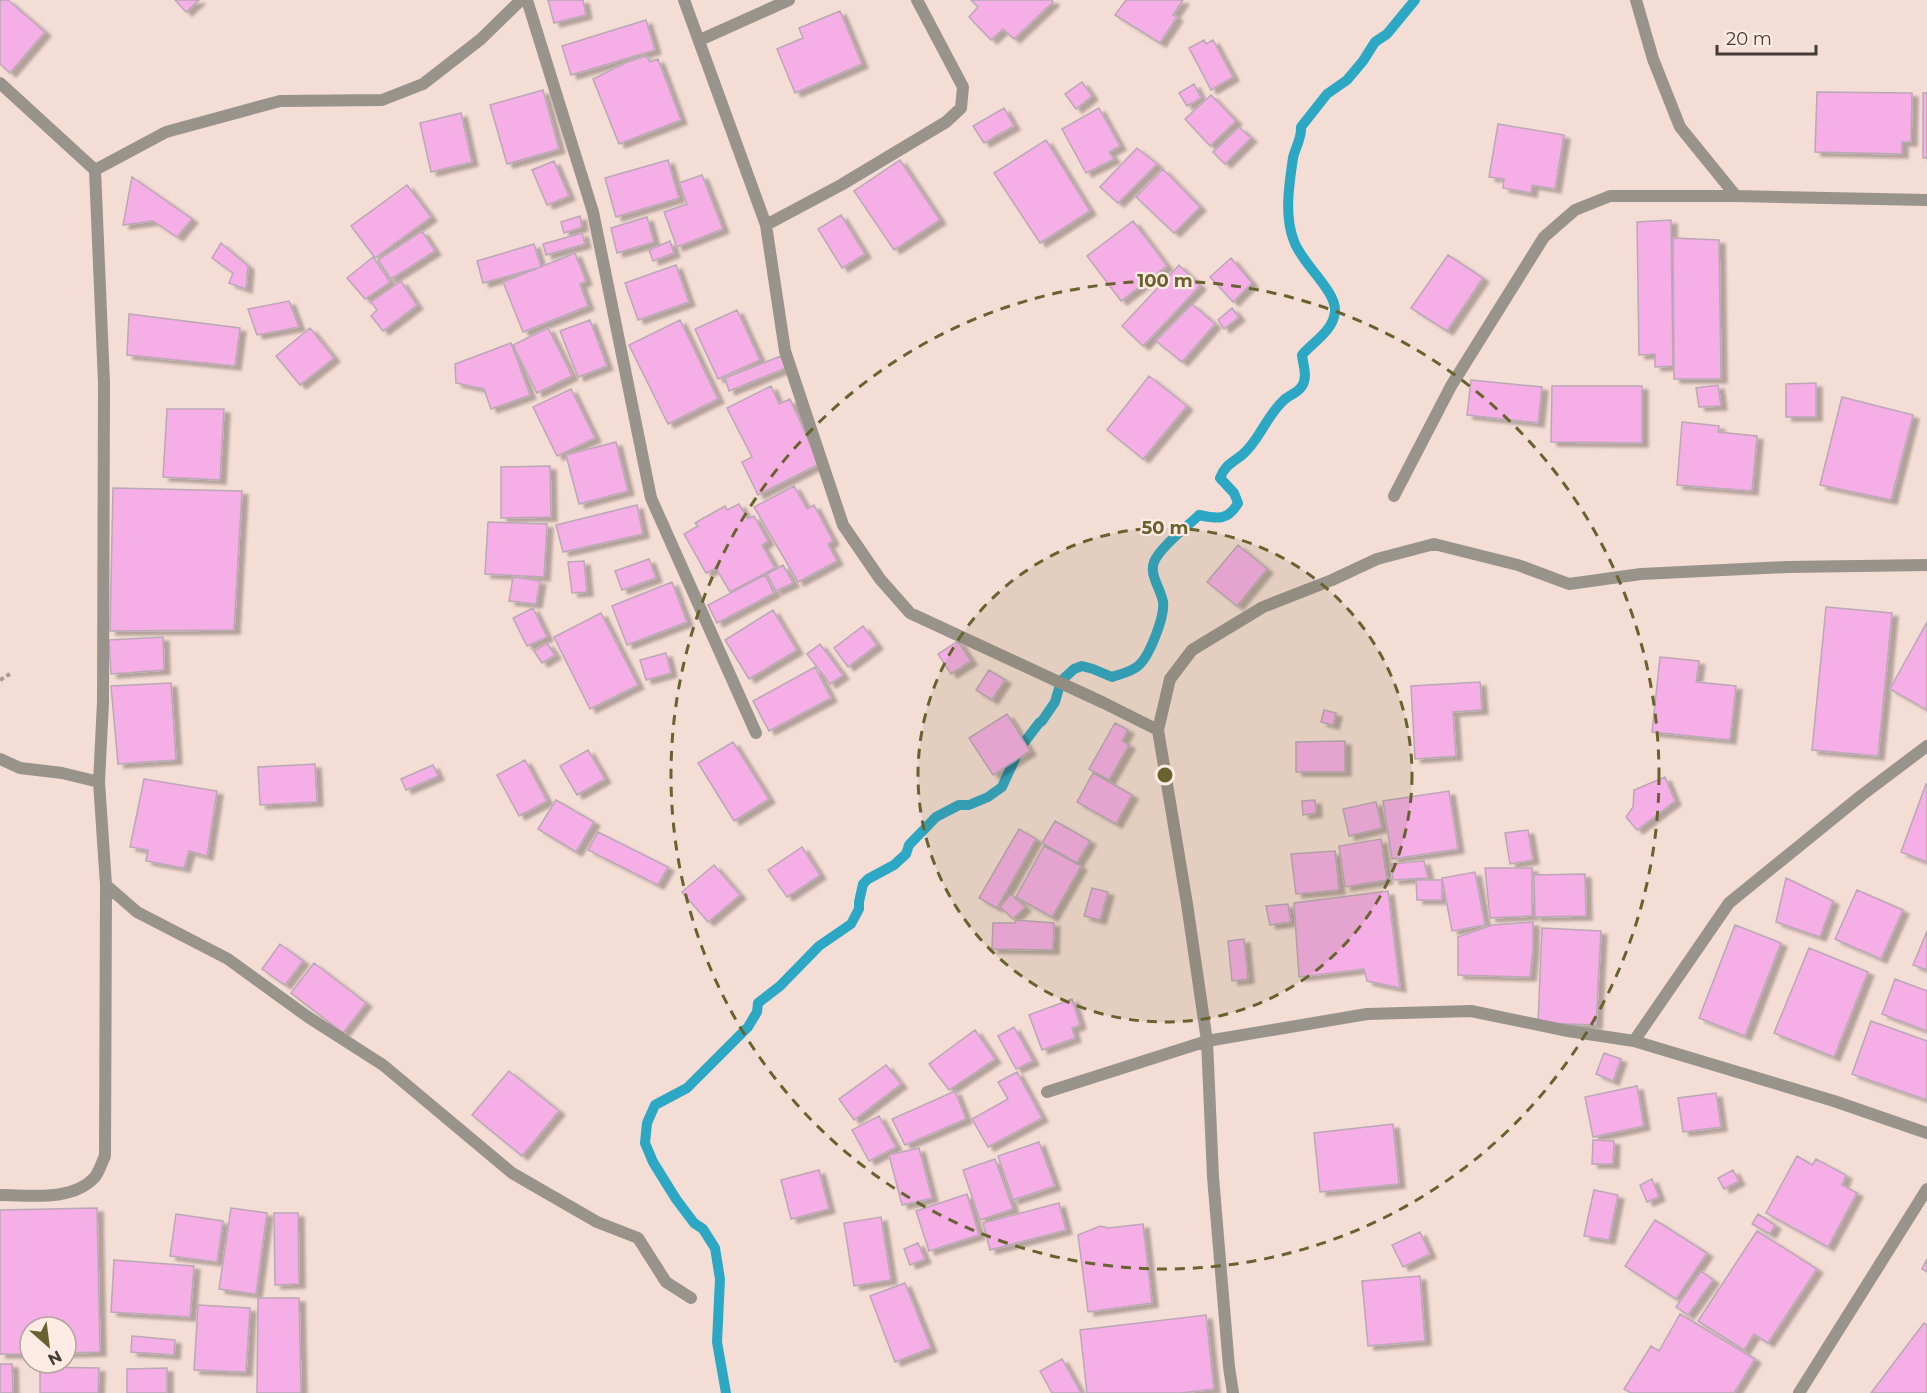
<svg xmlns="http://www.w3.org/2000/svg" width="1927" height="1393" font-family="Montserrat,sans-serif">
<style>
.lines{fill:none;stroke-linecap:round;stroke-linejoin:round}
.stream{stroke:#2ca7c4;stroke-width:10}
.building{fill:#f6aee6;stroke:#baa8b6;stroke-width:1.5;filter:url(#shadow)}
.path{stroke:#ac9b94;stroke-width:4;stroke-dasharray:4.5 3;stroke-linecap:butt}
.street{stroke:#98938b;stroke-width:12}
.ring{fill:none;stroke:#67622e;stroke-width:3;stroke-dasharray:10 8}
.centre{fill:#67622e;stroke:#feebe4;stroke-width:3}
.ring-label{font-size:18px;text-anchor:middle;font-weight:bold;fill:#67622e;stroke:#feebe4;stroke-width:4.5;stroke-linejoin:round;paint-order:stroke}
</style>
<defs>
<filter id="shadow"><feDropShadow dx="6" dy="4" stdDeviation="1.5" flood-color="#0004"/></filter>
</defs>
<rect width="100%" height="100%" fill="#f4ddd4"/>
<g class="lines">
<path class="stream" d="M726 1393 717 1342 720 1279 715 1248 703 1229 694 1223 676 1199 653 1162 645 1143 647 1123 655 1105 687 1088 748 1027 757 1012 758 1003 780 986 819 946 851 924 859 909V902L863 884 868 879 894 865 906 854 909 845 936 817 959 805H969L988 797 1002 787 1020 748 1039 723 1042 721 1055 702 1061 681 1074 669 1082 666 1093 669 1112 677C1120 674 1131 672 1138 666 1149 657 1165 617 1163 602 1161 589 1149 575 1154 562 1160 547 1187 527 1199 515 1217 519 1228 521 1238 503L1234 493 1220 478C1225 465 1232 463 1242 455 1260 440 1266 416 1284 400 1289 395 1298 393 1302 386 1308 377 1303 365 1302 355 1313 342 1333 331 1335 312 1337 291 1301 263 1294 241 1284 216 1289 185 1293 158 1295 148 1302 138 1301 127L1327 94 1347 80 1363 61 1375 42 1387 34 1415 0"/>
</g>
<path class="building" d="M0 0H8L45 32 10 73 0 64Z
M175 0H199L186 12Z
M548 0H583L586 15 554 23Z
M971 0H1052L1053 2 1014 39 1003 29 991 40 969 17 978 7Z
M1126 0H1183L1173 15 1177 17 1160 43 1115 15Z
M840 11 862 64 795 93 777 49 803 38 799 28Z
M646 20 655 50 571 75 562 46Z
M1204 40 1206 44 1213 40 1233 77 1211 90 1189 48Z
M646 56 650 62 658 59 681 120 619 144 593 79 625 63Z
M1082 82 1092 96 1076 109 1065 94Z
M1194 84 1201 98 1187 106 1179 93Z
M543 90 559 149 507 164 490 105Z
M1817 92 1912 93 1911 142H1902V154L1815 152Z
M1923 93H1927V158H1923Z
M1211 95 1236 121 1210 146 1185 119Z
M1004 108 1014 126 984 143 973 126Z
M1099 108 1120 146 1109 152 1114 159 1086 173 1062 129Z
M461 113 472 162 431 172 420 123Z
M1498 124 1564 135 1555 189 1532 185 1531 193 1503 188 1504 179 1489 177Z
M1239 127 1251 138 1225 164 1213 152Z
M1046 140 1090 211 1040 243 994 173Z
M1137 148 1157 164 1118 203 1100 187Z
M668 160 679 198 616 217 605 178Z
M900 160 940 220 894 250 854 191Z
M554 161 569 196 547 205 532 170Z
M1163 169 1200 207 1174 233 1136 197Z
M702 175 723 229 677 247 664 212 687 204 679 183Z
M132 177 192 219 177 237 153 221 123 225Z
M407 185 431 217 375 258 351 226Z
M841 215 865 254 842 268 818 229Z
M580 216 582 227 564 233 561 222Z
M647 217 654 242 617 253 611 228Z
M1671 220 1673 366 1655 367V354L1639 355 1637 222Z
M1133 221 1167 266 1121 301 1087 256Z
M422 231 435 251 391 279 378 260Z
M582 233 585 244 546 255 543 244Z
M1673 238 1719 240 1721 379H1674Z
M670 241 674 253 653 261 649 250Z
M221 243 248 266 246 289 229 283 233 273 212 258Z
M534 244 541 267 483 283 477 261Z
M575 253 586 281 580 284 588 306 523 332 503 282Z
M1448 255 1483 278 1447 331 1411 308Z
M373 257 390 282 365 299 347 278Z
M1231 258 1252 283 1233 302 1210 277Z
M676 265 689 302 638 320 625 283Z
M1179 265 1200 286 1143 346 1122 326Z
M401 281 417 305 383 331 371 316 377 310 371 302Z
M289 301 299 327 257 335 248 309Z
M1192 304 1215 324 1182 362 1156 341Z
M1232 308 1239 317 1224 329 1218 320Z
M737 310 760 360 718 379 695 329Z
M129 314 240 328 235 366 127 355Z
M590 320 607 366 578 377 560 331Z
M680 320 718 399 668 424 629 345Z
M310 328 334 358 300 385 276 356Z
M548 328 572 376 537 393 513 345Z
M511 343 530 395 491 409 484 389 456 383 455 364Z
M781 356 786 368 729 391 725 378Z
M1149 376 1187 406 1143 459 1107 430Z
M1471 380 1542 387 1538 423 1467 415Z
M1816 383V417H1786V384Z
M1718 385 1721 406 1699 407 1696 388Z
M771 386 779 404 790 399 819 464 758 495 742 462 752 457 727 408Z
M1552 386H1642V443L1551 442Z
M571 389 595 438 557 456 533 407Z
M1842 397 1913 415 1891 500 1820 485Z
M167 409H224L220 480 163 477Z
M1682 422 1719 426 1718 432 1757 436 1752 491 1677 485Z
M616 442 628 491 579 504 566 455Z
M550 466 551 517 501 518V467Z
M794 486 807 509 814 505 833 541 828 544 837 561 798 582 754 507Z
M113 488 242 491 234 630 110 631Z
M739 504 748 519 754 516 768 541 762 545 775 568 730 592 716 568 706 573 684 534 698 526 695 523 725 506 727 510Z
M637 505 643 534 563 552 556 525Z
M488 522 547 524 544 577 485 574Z
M1238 545 1267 569 1237 606 1207 582Z
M649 559 656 578 622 590 615 571Z
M584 561 587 592 572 593 568 562Z
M783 565 793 583 776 591 767 574Z
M765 575 774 593 717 623 708 605Z
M513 577 540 581 536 604 509 601Z
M672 582 687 622 627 645 612 606Z
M1826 607 1892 613 1878 756 1812 750Z
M533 608 547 637 527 646 513 618Z
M773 610 797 650 749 679 725 640Z
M601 613 638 685 590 709 554 637Z
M1927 622V710L1890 689Z
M863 626 877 645 848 667 834 648Z
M163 637 164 670 111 674 109 640Z
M958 641 971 661 951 674 938 654Z
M547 643 555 655 542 663 534 651Z
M820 644 843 675 830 684 807 654Z
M666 653 671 673 646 680 640 660Z
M1660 657 1699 661 1696 682 1736 686 1730 740 1652 732Z
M815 667 831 698 769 731 753 701Z
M989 670 1005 680 992 700 976 690Z
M1480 682 1482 710 1453 712 1456 756 1415 759 1411 686Z
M171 683 176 760 118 764 111 686Z
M1324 710 1336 713 1333 725 1321 722Z
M1007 714 1030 751 993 775 969 738Z
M1115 723 1128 730 1122 741 1129 745 1109 780 1089 769Z
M1345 741V772H1296V742Z
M733 742 769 799 734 821 698 763Z
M588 750 605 779 577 795 560 766Z
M525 760 547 801 519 816 497 775Z
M315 764 317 802 260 805 258 767Z
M433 765 438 776 406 790 401 779Z
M1093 773 1132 795 1116 824 1077 802Z
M1665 777 1675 801 1637 830 1626 817 1633 807 1634 790Z
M144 779 217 791 207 856 189 851 184 868 146 861 148 850 130 847Z
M1926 784H1927V862L1901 852Z
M1449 791 1458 849 1392 859 1383 801Z
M556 800 594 822 576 852 538 829Z
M1315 800 1316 813 1303 815 1302 801Z
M1376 802 1382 828 1349 836 1343 809Z
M1055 821 1090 841 1077 863 1042 843Z
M1019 829 1036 839 997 908 979 898Z
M1528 830 1533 860 1510 864 1505 833Z
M598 832 668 867 658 885 588 850Z
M1381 839 1387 880 1345 887 1339 846Z
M1044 846 1081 866 1052 917 1016 897Z
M802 847 820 875 787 897 768 870Z
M1335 851 1339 890 1296 894 1291 854Z
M1424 861 1428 878 1393 880 1391 864Z
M714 865 740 895 708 922 682 892Z
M1485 868H1532V916L1490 918Z
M1475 872 1485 925 1452 931 1442 878Z
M1585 874 1586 916 1535 917 1534 875Z
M1786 878 1833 901 1820 937 1776 922Z
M1416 880H1442V900H1417Z
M1092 888 1108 892 1100 920 1084 916Z
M1857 890 1903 910 1881 959 1835 939Z
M1388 891 1400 988 1367 981 1364 969 1299 977 1294 903Z
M1011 894 1025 907 1013 919 1000 907Z
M1288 904 1291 922 1270 925 1266 906Z
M1016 920 1054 923 1053 950 992 949 993 923H1015Z
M1533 922V949L1530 977 1458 975V937L1492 925Z
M1735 925 1781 943 1745 1036 1699 1018Z
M1542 928 1601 931 1596 1025 1538 1023Z
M1927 931V970L1913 965Z
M1244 939 1248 979 1232 981 1228 941Z
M280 944 303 961 285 985 262 969Z
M1809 948 1868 972 1834 1057 1774 1033Z
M314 963 366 1003 343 1033 291 993Z
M1895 979 1927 991V1031L1882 1014Z
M1072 999 1080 1025 1072 1028 1075 1038 1042 1050 1029 1015Z
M1871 1021 1927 1041V1100L1852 1074Z
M1014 1027 1033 1061 1016 1069 998 1036Z
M975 1030 995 1059 949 1090 929 1064Z
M1604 1053 1621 1059 1613 1081 1596 1074Z
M886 1065 901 1084 854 1120 839 1099Z
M509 1071 559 1111 522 1156 472 1115Z
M1017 1072 1042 1118 988 1147 972 1119 1008 1099 998 1082Z
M1637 1086 1644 1126 1593 1137 1585 1097Z
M955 1091 966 1119 905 1145 892 1119Z
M1716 1093 1721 1127 1683 1132 1678 1098Z
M879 1116 896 1147 869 1161 852 1130Z
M1393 1124 1399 1184 1320 1192 1314 1133Z
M1593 1140 1614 1141 1613 1164H1592Z
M1039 1142 1055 1186 1013 1200 998 1156Z
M919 1148 932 1198 902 1205 889 1155Z
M1797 1156 1812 1165 1816 1159 1846 1175 1842 1185 1857 1193 1828 1247 1766 1213Z
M995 1159 1013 1209 980 1220 963 1170Z
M819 1170 829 1209 791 1219 781 1180Z
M1733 1170 1739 1181 1724 1189 1718 1178Z
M1652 1179 1659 1197 1647 1202 1640 1185Z
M1594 1190 1618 1195 1609 1240 1584 1236Z
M967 1194 979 1235 929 1251 916 1211Z
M1059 1203 1066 1230 990 1250 983 1223Z
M97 1208 100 1352 66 1353V1327H30V1354H0V1210Z
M231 1208 267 1213 256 1294 219 1289Z
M274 1213H298L299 1284 275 1285Z
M176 1214 223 1221 217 1262 170 1256Z
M1758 1214 1775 1225 1770 1234 1752 1224Z
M881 1217 891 1280 854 1286 844 1223Z
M1655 1220 1707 1253 1676 1299 1625 1266Z
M1143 1224 1152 1303 1088 1312 1078 1235 1100 1226 1108 1228Z
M1757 1231 1817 1269 1768 1343 1754 1334 1744 1350 1698 1321Z
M1420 1232 1430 1254 1403 1267 1392 1245Z
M918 1243 925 1259 910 1265 904 1249Z
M1927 1259V1272L1922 1269Z
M114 1260 194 1266 190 1317 111 1312Z
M1701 1271 1713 1280 1688 1315 1676 1307Z
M1420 1276 1425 1341 1368 1346 1362 1281Z
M905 1283 931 1348 895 1362 870 1296Z
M258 1298H299L301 1393H257Z
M198 1305 250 1308 246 1372 194 1370Z
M1680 1314 1755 1359 1734 1393H1631L1624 1389 1651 1346 1659 1351Z
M1206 1315 1214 1389 1181 1393H1087L1080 1330Z
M1924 1323 1927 1325V1393H1871Z
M132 1336 175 1340 174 1355 131 1352Z
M1062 1359 1081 1393H1052L1040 1371Z
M0 1364H12L13 1393H0Z
M40 1367 99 1368 98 1393H40Z
M167 1368V1393H127V1369Z"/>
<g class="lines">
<path class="path" d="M0 680 10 674"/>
<path class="street" d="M527 0 593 212 651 498 756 733
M684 0 766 225 785 351 843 525 880 579 910 613 1104 703 1158 730
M1636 0 1653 59 1680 127 1736 196
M700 40 789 0
M0 83 95 170 166 132 280 101 382 100 423 84 481 39 521 0
M766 225 841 185 946 122 961 108 963 87 917 0
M1394 496 1451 386 1544 237 1575 210 1610 196H1736L1927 200
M0 759 20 768 62 773 99 782
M106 885 137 912 228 959 308 1017 383 1065 512 1173 597 1222 638 1238 666 1282 691 1298
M1634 1041 1834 1101 1927 1133
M1047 1092 1207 1041 1367 1014 1471 1011 1568 1031 1634 1041 1729 903 1862 795 1927 746
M0 1195C31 1195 72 1202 95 1177 99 1172 102 1162 105 1156L106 885 99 782 103 702 104 383 95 170
M1233 1393 1229 1367 1213 1177 1207 1041 1187 904 1158 730 1170 679 1192 650 1263 607 1332 580 1377 559 1434 544 1518 565 1569 584 1641 574 1787 567 1927 565
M1799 1393 1927 1189"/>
</g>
<circle cx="1165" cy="775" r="247" fill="#67622e" fill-opacity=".12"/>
<g class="ring">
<circle cx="1165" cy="775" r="247"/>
<circle cx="1165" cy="775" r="494"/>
</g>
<circle cx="1165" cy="775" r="9" class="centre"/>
<g class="ring-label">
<text x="1165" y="287">100 m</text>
<text x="1165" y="534">50 m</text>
</g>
<g transform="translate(48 1345) rotate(152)"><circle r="28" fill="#feebe4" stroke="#b4a59f" stroke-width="1.5"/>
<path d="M0-4.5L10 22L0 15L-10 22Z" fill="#67622e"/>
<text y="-9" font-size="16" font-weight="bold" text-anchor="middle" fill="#443b37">N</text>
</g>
<path d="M1717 45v9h99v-9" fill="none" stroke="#443b37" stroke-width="3"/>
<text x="1726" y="45" font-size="18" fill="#443b37" stroke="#feebe4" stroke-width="4.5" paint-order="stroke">20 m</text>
</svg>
